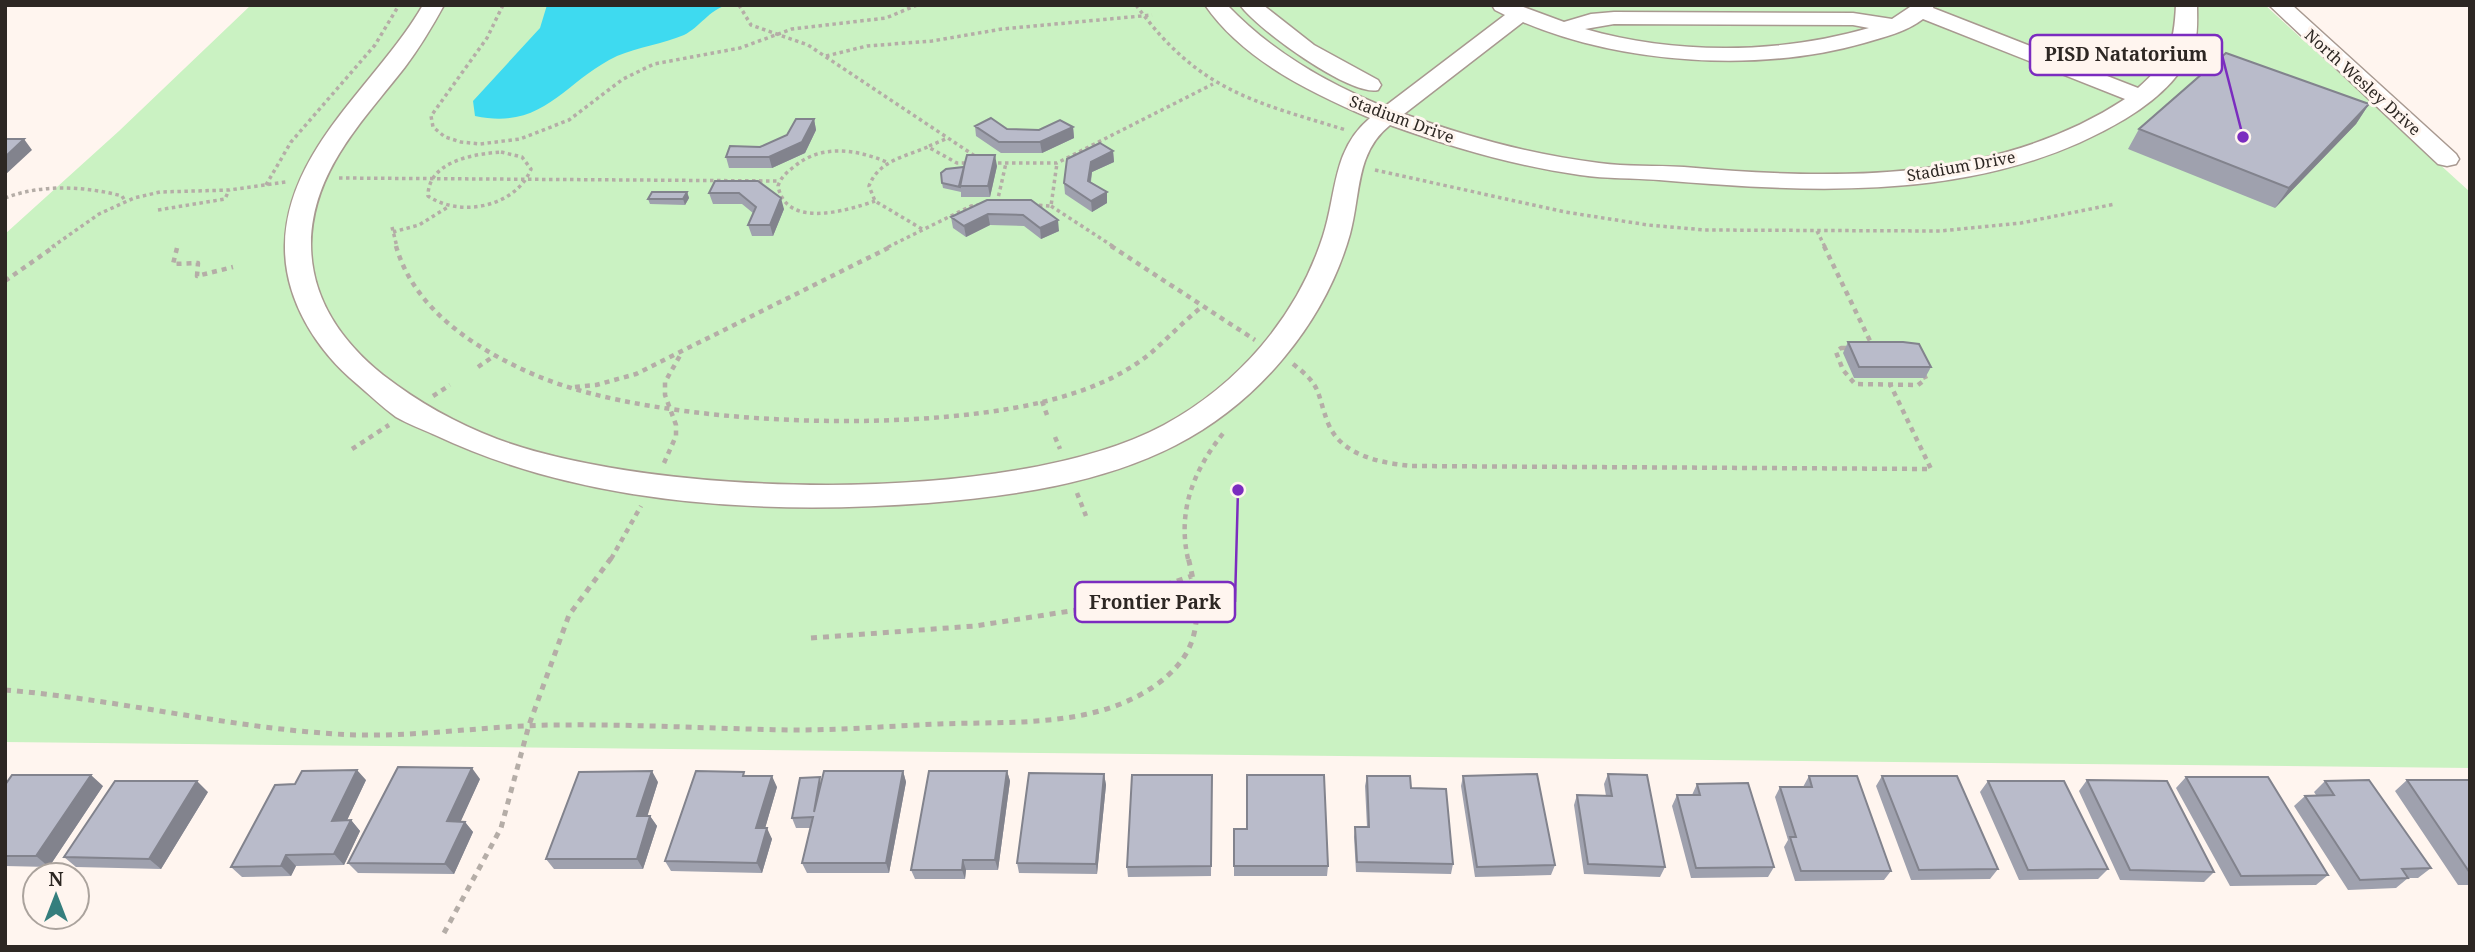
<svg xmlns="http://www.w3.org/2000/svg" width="2475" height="952" font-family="'Noto Serif',serif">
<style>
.green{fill:#caf2c2}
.water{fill:#3edaf0}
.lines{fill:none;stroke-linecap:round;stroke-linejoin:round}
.minor-casing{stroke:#a89990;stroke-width:3}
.path-far2{stroke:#b5ada7;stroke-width:3.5;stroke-dasharray:3.5 3.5;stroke-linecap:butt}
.path-far1{stroke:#b5ada7;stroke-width:4.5;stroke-dasharray:5 5;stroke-linecap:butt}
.path{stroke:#b5ada7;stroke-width:5;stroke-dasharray:6 6;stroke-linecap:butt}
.minor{fill:#fff;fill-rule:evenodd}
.wall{fill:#9fa1ae}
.shaded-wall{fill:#82838d}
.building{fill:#b9bbca;stroke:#82838d;stroke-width:2}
.labels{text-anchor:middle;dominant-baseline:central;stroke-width:6;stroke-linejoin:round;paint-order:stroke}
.far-street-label{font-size:16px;fill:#2d2723;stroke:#fff5ef}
.leader{fill:none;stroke:#7b2cbf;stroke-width:2.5}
.callout-dot{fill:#7b2cbf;stroke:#fff5ef;stroke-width:2.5}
.callout{fill:#fff5ef;stroke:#7b2cbf;stroke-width:2.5}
.callout-label{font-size:19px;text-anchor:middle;font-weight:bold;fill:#2d2723}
</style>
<rect width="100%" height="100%" fill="#fff5ef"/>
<path class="green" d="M251 5H2265L2470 192V768L5 742V234L119 131Z"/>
<path class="water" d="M547 5H727C709 10 700 27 684 35 663 44 638 47 617 56 564 81 544 131 475 116L473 101 540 28Z"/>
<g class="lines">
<g class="minor-casing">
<path id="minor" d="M423 5H444C432 27 420 47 405 67 363 121 312 171 311 244 311 299 342 342 383 375 418 402 455 423 497 439 657 498 1011 507 1164 425 1238 385 1297 317 1323 236 1337 193 1332 150 1370 118 1310 92 1243 60 1205 5H1227C1272 52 1325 82 1384 107L1505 15 1495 10 1492 5H1518L1564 22 1591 14 1614 12 1853 13 1892 19 1913 5H1934L1933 8 2138 88C2169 61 2174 45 2176 5H2197C2197 17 2198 31 2195 42 2185 76 2153 102 2125 119 1985 203 1815 193 1659 180 1633 178 1607 179 1580 175 1516 166 1451 147 1390 125 1355 153 1361 194 1350 234 1325 323 1258 403 1176 445 1100 484 1012 496 928 503 765 515 585 506 435 435 422 429 408 424 396 417 382 407 370 395 357 384 316 350 284 299 285 245 287 148 378 83 423 5ZM1923 19 2125 99C1995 184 1833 180 1684 167 1655 165 1627 167 1599 163 1533 155 1467 137 1404 114L1523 22C1622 64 1760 73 1864 43 1884 37 1906 32 1923 19ZM1614 24 1853 25 1869 28C1779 54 1675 55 1585 29Z
M1240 5H1263L1314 45 1378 80 1381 85 1378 90C1351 97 1257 29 1240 5Z
M2269 5H2292L2456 154 2459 159 2456 164 2447 166 2438 164Z"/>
</g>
<path class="path-far2" d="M503 5 487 38 431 116 433 127 445 137 461 142 480 144 520 139 569 120 623 79 654 64 740 48 792 29 886 18 917 5
M739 5 751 25 808 45 978 158
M1136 5C1198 90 1251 101 1346 130
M826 56 867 46 932 41 1002 29 1152 15
M929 146 948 138
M501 152 522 157 531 169C516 207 460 218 428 196 428 161 474 154 501 152Z
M991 163H1057L1213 84
M1375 170 1565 212 1648 225 1705 230 1940 231 2021 223 2115 204
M339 178 780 181
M266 185 291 142 375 45 399 5
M5 198C42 184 84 186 122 196L125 201
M875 201C846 211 786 229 778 186 781 177 787 172 795 166 823 143 859 150 889 163
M997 203 1006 163
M1032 205 1051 206 1057 163
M1051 206 1114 247
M158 210 225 199 229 190
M392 227 397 247
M922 229 875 201 869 186C878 161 906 156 928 147L957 163H968
M1817 231 1825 247
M393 232 419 225 448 207
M52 247 99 214 134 198 160 192 229 190 286 182
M888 247 971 206 979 205"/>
<path class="path-far1" d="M396 246C414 310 477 350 535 375 659 428 939 436 1068 395 1098 386 1128 372 1152 352 1169 337 1185 320 1203 306
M1111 246 1255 340
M1824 246 1873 347
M177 248 173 264 198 263 197 276 233 267
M5 281 55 246
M1841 348H1912L1926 379 1918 385 1855 384 1843 370 1836 352Z
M1293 364C1323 387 1316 392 1328 423 1341 456 1381 463 1412 466L1931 469 1890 384
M478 367 494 356
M575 387 596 385 636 374 892 246
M433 396 450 385
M1042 401 1047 415
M1055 437 1060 449
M352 449 389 425
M664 463 676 436V425L665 395V382L682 352
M1077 493 1086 516
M611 559 641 506
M1188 559C1177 510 1194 469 1225 431"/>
<path class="path" d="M1120 600 1192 576
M811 638 975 626 1083 609
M5 690C116 699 225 727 336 734 411 739 485 725 559 725 637 724 716 729 795 730 843 730 891 726 939 724 1012 721 1098 729 1160 682 1206 647 1200 606 1188 557
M444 933 501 828 529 725 569 615 612 557"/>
<use href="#minor" class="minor"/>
</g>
<path class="wall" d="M2369 104 2356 124 2275 208 2128 149 2139 129Z
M814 119 816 130 805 153 772 168H729L726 157 760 147 787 135Z
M975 126 1007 129 1039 130 1073 127 1074 138 1042 153H1001L976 136Z
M1113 151 1114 162 1092 172 1091 182 1107 192V203L1092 212 1065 194 1064 183Z
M997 166 990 197H961V192L943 188 942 183Z
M715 181 784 209 773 236H752L748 225 753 213 742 204H713L709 193Z
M687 192 689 198 685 205 650 204 648 199Z
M1031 200 1059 231 1041 239 1024 226 990 225 966 237 953 228 951 217Z
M1848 342 1931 367 1925 378H1854L1843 353Z
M903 771 906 782 889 873H807L802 863 811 828H796L792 818 822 781Z
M1007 771 1010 781 998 870H966L965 879H915L911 870Z
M1104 774 1106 785 1097 874 1019 873 1017 863Z
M1608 774 1665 867 1660 877 1584 874 1574 805 1577 795 1606 796 1604 784Z
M1212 775 1211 876 1128 877 1127 867Z
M746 776 777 787 765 828 772 839 762 873 671 871 665 861Z
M1367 776 1411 788 1453 864 1451 874 1356 872 1354 837 1355 827H1367L1365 786Z
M1463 776 1555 865 1551 875 1475 877 1461 786Z
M1809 776 1891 871 1884 880 1795 881 1784 847 1788 840 1775 797 1780 787H1803Z
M1882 776 1998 869 1990 879 1911 880 1876 786Z
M2186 777 2328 875 2316 885 2230 886 2176 788Z
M480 779 460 822H465L473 832 454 874 358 873 348 863Z
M366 780 347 820H351L360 831 344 865 296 866 291 876 242 877 231 867 295 784Z
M2087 780 2214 872 2204 882 2120 880 2079 791Z
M2407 780H2470V885H2458L2395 791Z
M1988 781 2108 869 2098 879 2019 880 1980 792Z
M2325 781 2431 868 2418 878H2408L2396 888 2348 890 2294 806 2305 796 2316 795 2314 792Z
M658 782 647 816H650L657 826 643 869H554L546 859Z
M1697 784 1774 867 1768 877 1691 878 1672 806 1677 795H1692Z
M5 785 103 786 49 867 5 866Z
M208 792 161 869 76 867 64 857Z
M1234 829 1328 866 1327 876H1234Z"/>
<path class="shaded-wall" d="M2369 104 2356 124 2275 208 2289 188Z
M814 119 816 130 805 153 772 168 769 157Z
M1073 127 1074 138 1042 153 1040 142Z
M24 139 32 150 5 175V157Z
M1113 151 1114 162 1092 172 1089 191 1088 181 1091 162Z
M995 155 997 166 990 197 988 186Z
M687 192 689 198 685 205 683 199Z
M1107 192V203L1092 212 1091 201Z
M781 198 784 209 773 236 770 225Z
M988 214 990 225 966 237 964 226Z
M1058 220 1059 231 1041 239 1040 228Z
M472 768 480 779 456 832 447 821Z
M357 770 366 780 342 831 332 821Z
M652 771 658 782 644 827 637 816Z
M903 771 906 782 889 873 886 863Z
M1007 771 1010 781 998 870 995 860Z
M1104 774 1106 785 1097 874 1096 864Z
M91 775 103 786 49 867 36 856Z
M772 776 777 787 762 839 756 828Z
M197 781 208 792 161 869 149 859Z
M650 816 657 826 643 869 637 859Z
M351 820 360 831 344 865 334 854Z
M465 822 473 832 454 874 445 864Z
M767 828 772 839 762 873 757 863Z
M286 855 296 866 291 876 281 866Z
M963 860 966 870 965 879 962 870Z"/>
<path class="building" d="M2226 53 2369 104 2289 188 2139 129Z
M991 118 1007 129 1039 130 1060 120 1073 127 1040 142H999L975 126Z
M796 119H814L802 142 769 157H726L730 146 760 147 787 135Z
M5 139H24L5 157Z
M1100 143 1113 151 1091 162 1088 181 1107 192 1091 201 1064 183 1067 159Z
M967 155H995L988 186H959Z
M964 167 960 187 942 183 941 173 946 169Z
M715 181H758L781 198 770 225H748L756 207 739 193H709Z
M652 192H687L683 199H648Z
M987 200H1031L1058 220 1040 228 1023 215 988 214 964 226 951 217Z
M1848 342H1903L1919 344 1931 367H1859Z
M398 767 472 768 447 821 465 822 445 864 348 863Z
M357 770 332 821 351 820 334 854 286 855 281 866 231 867 275 785 295 784 302 771Z
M652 771 637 816H650L637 859H546L579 772Z
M696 771 744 772 743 776H772L756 828H767L757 863 665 861Z
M824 771H903L886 863H802L813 817 792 818 800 778 820 777 814 812Z
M929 771H1007L995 860H963L962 870H911Z
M1029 773 1104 774 1096 864 1017 863Z
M1537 774 1555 865 1477 867 1463 776Z
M1608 774 1647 775 1665 867 1588 864 1577 795 1612 796Z
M12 775H91L36 856H5V785Z
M1132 775H1212L1211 866 1127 867Z
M1247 775H1324L1328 866H1234V829H1247Z
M1367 776H1410L1411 788 1446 789 1453 864 1357 862 1355 827H1369Z
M1809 776H1857L1891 871H1801L1790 837H1796L1780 787H1812Z
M1882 776H1957L1998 869 1919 870Z
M2186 777H2268L2328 875 2241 876Z
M2087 780 2167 781 2214 872 2130 870Z
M2369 780 2431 868 2402 869 2408 878 2360 880 2305 796 2334 795 2325 781Z
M2407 780H2470V873Z
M115 781H197L149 859 64 857Z
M1988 781H2064L2108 869 2028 870Z
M1748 783 1774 867 1696 868 1677 795H1700L1697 784Z"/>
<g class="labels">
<g class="far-street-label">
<text transform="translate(2363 82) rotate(42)">North Wesley Drive</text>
<text transform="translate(1402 119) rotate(20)">Stadium Drive</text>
<text transform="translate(1961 166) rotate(-10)">Stadium Drive</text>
</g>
</g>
<path class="leader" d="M2243 137L2222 55M1238 490L1235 602"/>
<g class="callout-dot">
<circle cx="2243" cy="137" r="7"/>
<circle cx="1238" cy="490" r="7"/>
</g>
<g class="callout">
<rect x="2030" y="35" width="192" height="40" rx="7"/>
<rect x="1075" y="582" width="160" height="40" rx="7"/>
</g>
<g class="callout-label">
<text x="2126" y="61">PISD Natatorium</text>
<text x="1155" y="609">Frontier Park</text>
</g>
<rect width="2475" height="952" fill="none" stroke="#2d2723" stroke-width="14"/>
<g transform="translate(56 896)"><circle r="33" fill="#fff5ef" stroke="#aba39d" stroke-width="2"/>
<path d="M0-5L12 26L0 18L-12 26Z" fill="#357e7d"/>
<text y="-10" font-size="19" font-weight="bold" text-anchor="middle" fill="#2d2723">N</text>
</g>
</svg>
